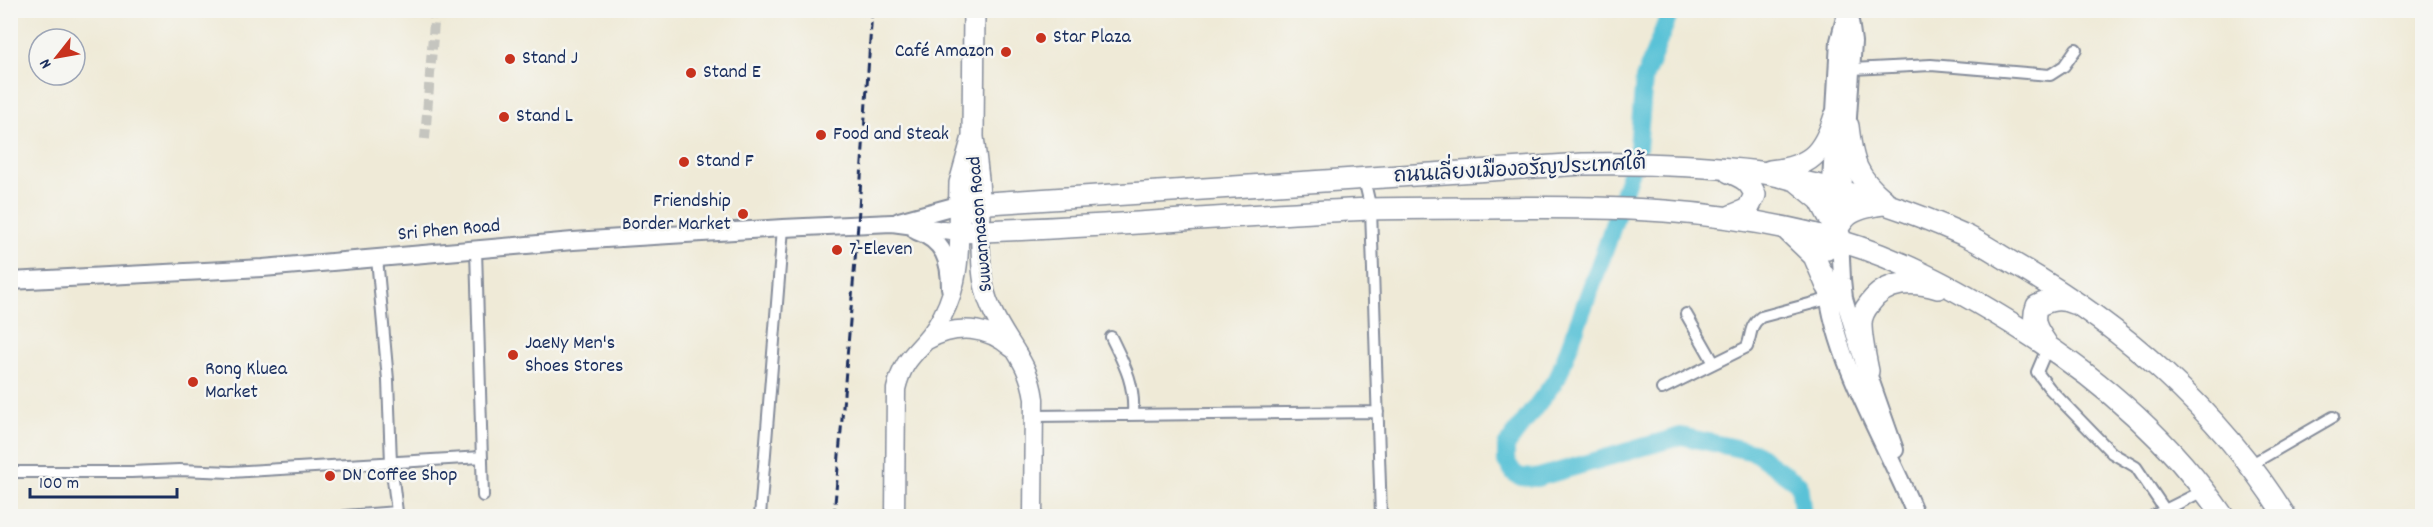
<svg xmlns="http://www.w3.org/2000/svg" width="2433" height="527" font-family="Dekko,'Playpen Sans Thai',sans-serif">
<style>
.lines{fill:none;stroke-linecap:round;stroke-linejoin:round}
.river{stroke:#5ac2d7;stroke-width:18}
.street-tunnel{stroke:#c5c5bf;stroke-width:10;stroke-dasharray:10 5;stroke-linecap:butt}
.street-casing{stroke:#858c9a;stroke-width:14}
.secondary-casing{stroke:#858c9a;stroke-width:20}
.primary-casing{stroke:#858c9a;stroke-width:21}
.highway-casing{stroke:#858c9a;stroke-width:24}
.street{stroke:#fff;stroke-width:10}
.secondary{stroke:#fff;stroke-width:16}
.primary{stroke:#fff;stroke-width:18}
.highway{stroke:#fff;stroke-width:21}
.rail{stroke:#1b2f5e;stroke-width:3;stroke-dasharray:9 4.5;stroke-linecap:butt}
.poi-dot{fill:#c8321e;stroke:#f6f6f2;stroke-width:2}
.labels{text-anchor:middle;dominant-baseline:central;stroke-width:5;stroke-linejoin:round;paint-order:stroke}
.poi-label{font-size:20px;fill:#1b2f5e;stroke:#f6f6f2;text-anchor:start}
.street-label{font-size:20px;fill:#1b2f5e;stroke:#f6f6f2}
</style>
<rect width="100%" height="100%" fill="#f6f6f2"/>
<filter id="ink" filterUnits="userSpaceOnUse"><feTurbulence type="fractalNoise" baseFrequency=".0167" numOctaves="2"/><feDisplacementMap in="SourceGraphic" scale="12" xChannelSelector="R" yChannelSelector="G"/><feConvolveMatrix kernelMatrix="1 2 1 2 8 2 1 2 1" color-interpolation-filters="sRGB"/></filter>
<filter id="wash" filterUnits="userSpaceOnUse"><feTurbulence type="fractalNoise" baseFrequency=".008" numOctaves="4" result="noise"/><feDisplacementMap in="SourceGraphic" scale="24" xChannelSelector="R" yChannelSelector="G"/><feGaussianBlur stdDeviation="1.35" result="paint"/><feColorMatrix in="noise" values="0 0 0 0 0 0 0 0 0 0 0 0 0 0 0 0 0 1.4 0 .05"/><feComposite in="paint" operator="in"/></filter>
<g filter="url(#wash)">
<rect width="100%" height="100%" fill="#efead7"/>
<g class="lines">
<path class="river" d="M1671 10 1644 79 1638 148 1607 244 1558 377 1506 446V461L1514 473 1521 477 1536 478 1681 436 1754 452 1799 484 1803 516"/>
</g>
</g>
<g filter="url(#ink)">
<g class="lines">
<path class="street-tunnel" d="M425 139 435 10"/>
<g class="street-casing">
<path id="street" d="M1852 69 1931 65 2050 75 2064 66 2076 49
M1364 179 1371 209 1381 516
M476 250 483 496
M1686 314 1714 363
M1111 337C1124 364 1135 383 1133 414
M2048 346 2037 372 2050 389 2112 453 2136 467 2165 510
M1662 389 1747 347C1752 334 1749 326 1761 317L1828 299
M1033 416 1378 412
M2250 465 2333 417
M10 472H131L179 470 231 472 482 457
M345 516 397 512 391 463 388 380 377 258
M760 516 783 228
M2153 516 2205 490"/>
</g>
<g class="secondary-casing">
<path id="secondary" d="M1849 14 1853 42 1840 237 1842 279 1844 298 1858 345 1895 450
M1830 200 1839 41 1847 10
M899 221 958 205
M916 231C944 241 950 260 950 288
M1826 274C1830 356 1886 441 1916 516
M10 281 263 268 573 241 783 228 892 223 959 232"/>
</g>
<g class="primary-casing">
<path id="primary" d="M980 231C981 258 980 284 991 308 1006 343 1029 360 1034 399L1033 516
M927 340C956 324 987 326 1012 348
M895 516 896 389C904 355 919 353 936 327 955 297 960 266 959 232"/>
</g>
<g class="highway-casing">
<path id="highway" d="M974 10 973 137 978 179 980 217
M1848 126C1852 161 1856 177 1884 200
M973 137 960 183 959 232C1096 228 1233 215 1370 209 1409 208 1447 208 1486 208 1611 206 1719 207 1840 241 1905 260 1967 295 2024 331 2103 381 2170 440 2223 516
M1770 171C1810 167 1823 154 1835 116
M1729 172C1742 177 1750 181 1755 195L1748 209 1731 216
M1798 182 1820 200 1840 237
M958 205 1583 164C1641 163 1701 165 1759 172 1774 174 1788 178 1803 182 1857 193 1911 211 1962 234 1979 241 1996 253 2013 263 2121 325 2219 410 2285 516
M1788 231 1814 256 1827 286
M1827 249C1843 217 1845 209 1883 204
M2046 343C2037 330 2031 321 2037 306 2050 300 2059 297 2073 303
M1868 371C1865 356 1861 339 1861 324 1861 317 1865 309 1870 303 1886 281 1913 280 1938 288"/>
</g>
<use href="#street" class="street"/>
<use href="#secondary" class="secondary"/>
<use href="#primary" class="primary"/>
<use href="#highway" class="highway"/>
<path class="rail" d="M834 516 858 224 872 10"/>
</g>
</g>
<g class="poi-dot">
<circle cx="1041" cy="38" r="6"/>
<circle cx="1006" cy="52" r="6"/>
<circle cx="510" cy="59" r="6"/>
<circle cx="691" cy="73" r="6"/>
<circle cx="504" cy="117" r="6"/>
<circle cx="821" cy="135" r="6"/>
<circle cx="684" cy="162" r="6"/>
<circle cx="743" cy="214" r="6"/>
<circle cx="837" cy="250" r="6"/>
<circle cx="513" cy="355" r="6"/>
<circle cx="193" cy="382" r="6"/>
<circle cx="330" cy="476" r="6"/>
</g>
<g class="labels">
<g class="poi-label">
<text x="1053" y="38">Star Plaza</text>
<text x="994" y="52" text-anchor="end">Café Amazon</text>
<text x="522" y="59">Stand J</text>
<text x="703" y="73">Stand E</text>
<text x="516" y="117">Stand L</text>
<text x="833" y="135">Food and Steak</text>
<text x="696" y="162">Stand F</text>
<text x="731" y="202" text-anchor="end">Friendship<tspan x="731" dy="23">Border Market</tspan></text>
<text x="849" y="250">7-Eleven</text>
<text x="525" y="344">JaeNy Men's<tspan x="525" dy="23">Shoes Stores</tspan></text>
<text x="205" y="370">Rong Kluea<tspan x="205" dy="23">Market</tspan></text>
<text x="342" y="476">DN Coffee Shop</text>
</g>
<g class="street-label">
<text transform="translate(1520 171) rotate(-3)">ถนนเลี่ยงเมืองอรัญประเทศใต้</text>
<text transform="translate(981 224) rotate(-95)">Suwannason Road</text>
<text transform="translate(449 231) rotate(-5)">Sri Phen Road</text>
</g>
</g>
<rect width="2433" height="527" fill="none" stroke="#f6f6f2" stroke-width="36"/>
<g transform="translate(57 57) rotate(239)"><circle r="28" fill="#f6f6f2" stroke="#9ea6b7" stroke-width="1.5"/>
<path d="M0-4.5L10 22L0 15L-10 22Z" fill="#c8321e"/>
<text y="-9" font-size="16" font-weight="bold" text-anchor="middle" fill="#1b2f5e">N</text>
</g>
<path d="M30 488v9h147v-9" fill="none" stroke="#1b2f5e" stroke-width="3"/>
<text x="39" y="488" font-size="18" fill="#1b2f5e" stroke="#f6f6f2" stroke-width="4.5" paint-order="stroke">100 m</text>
</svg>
